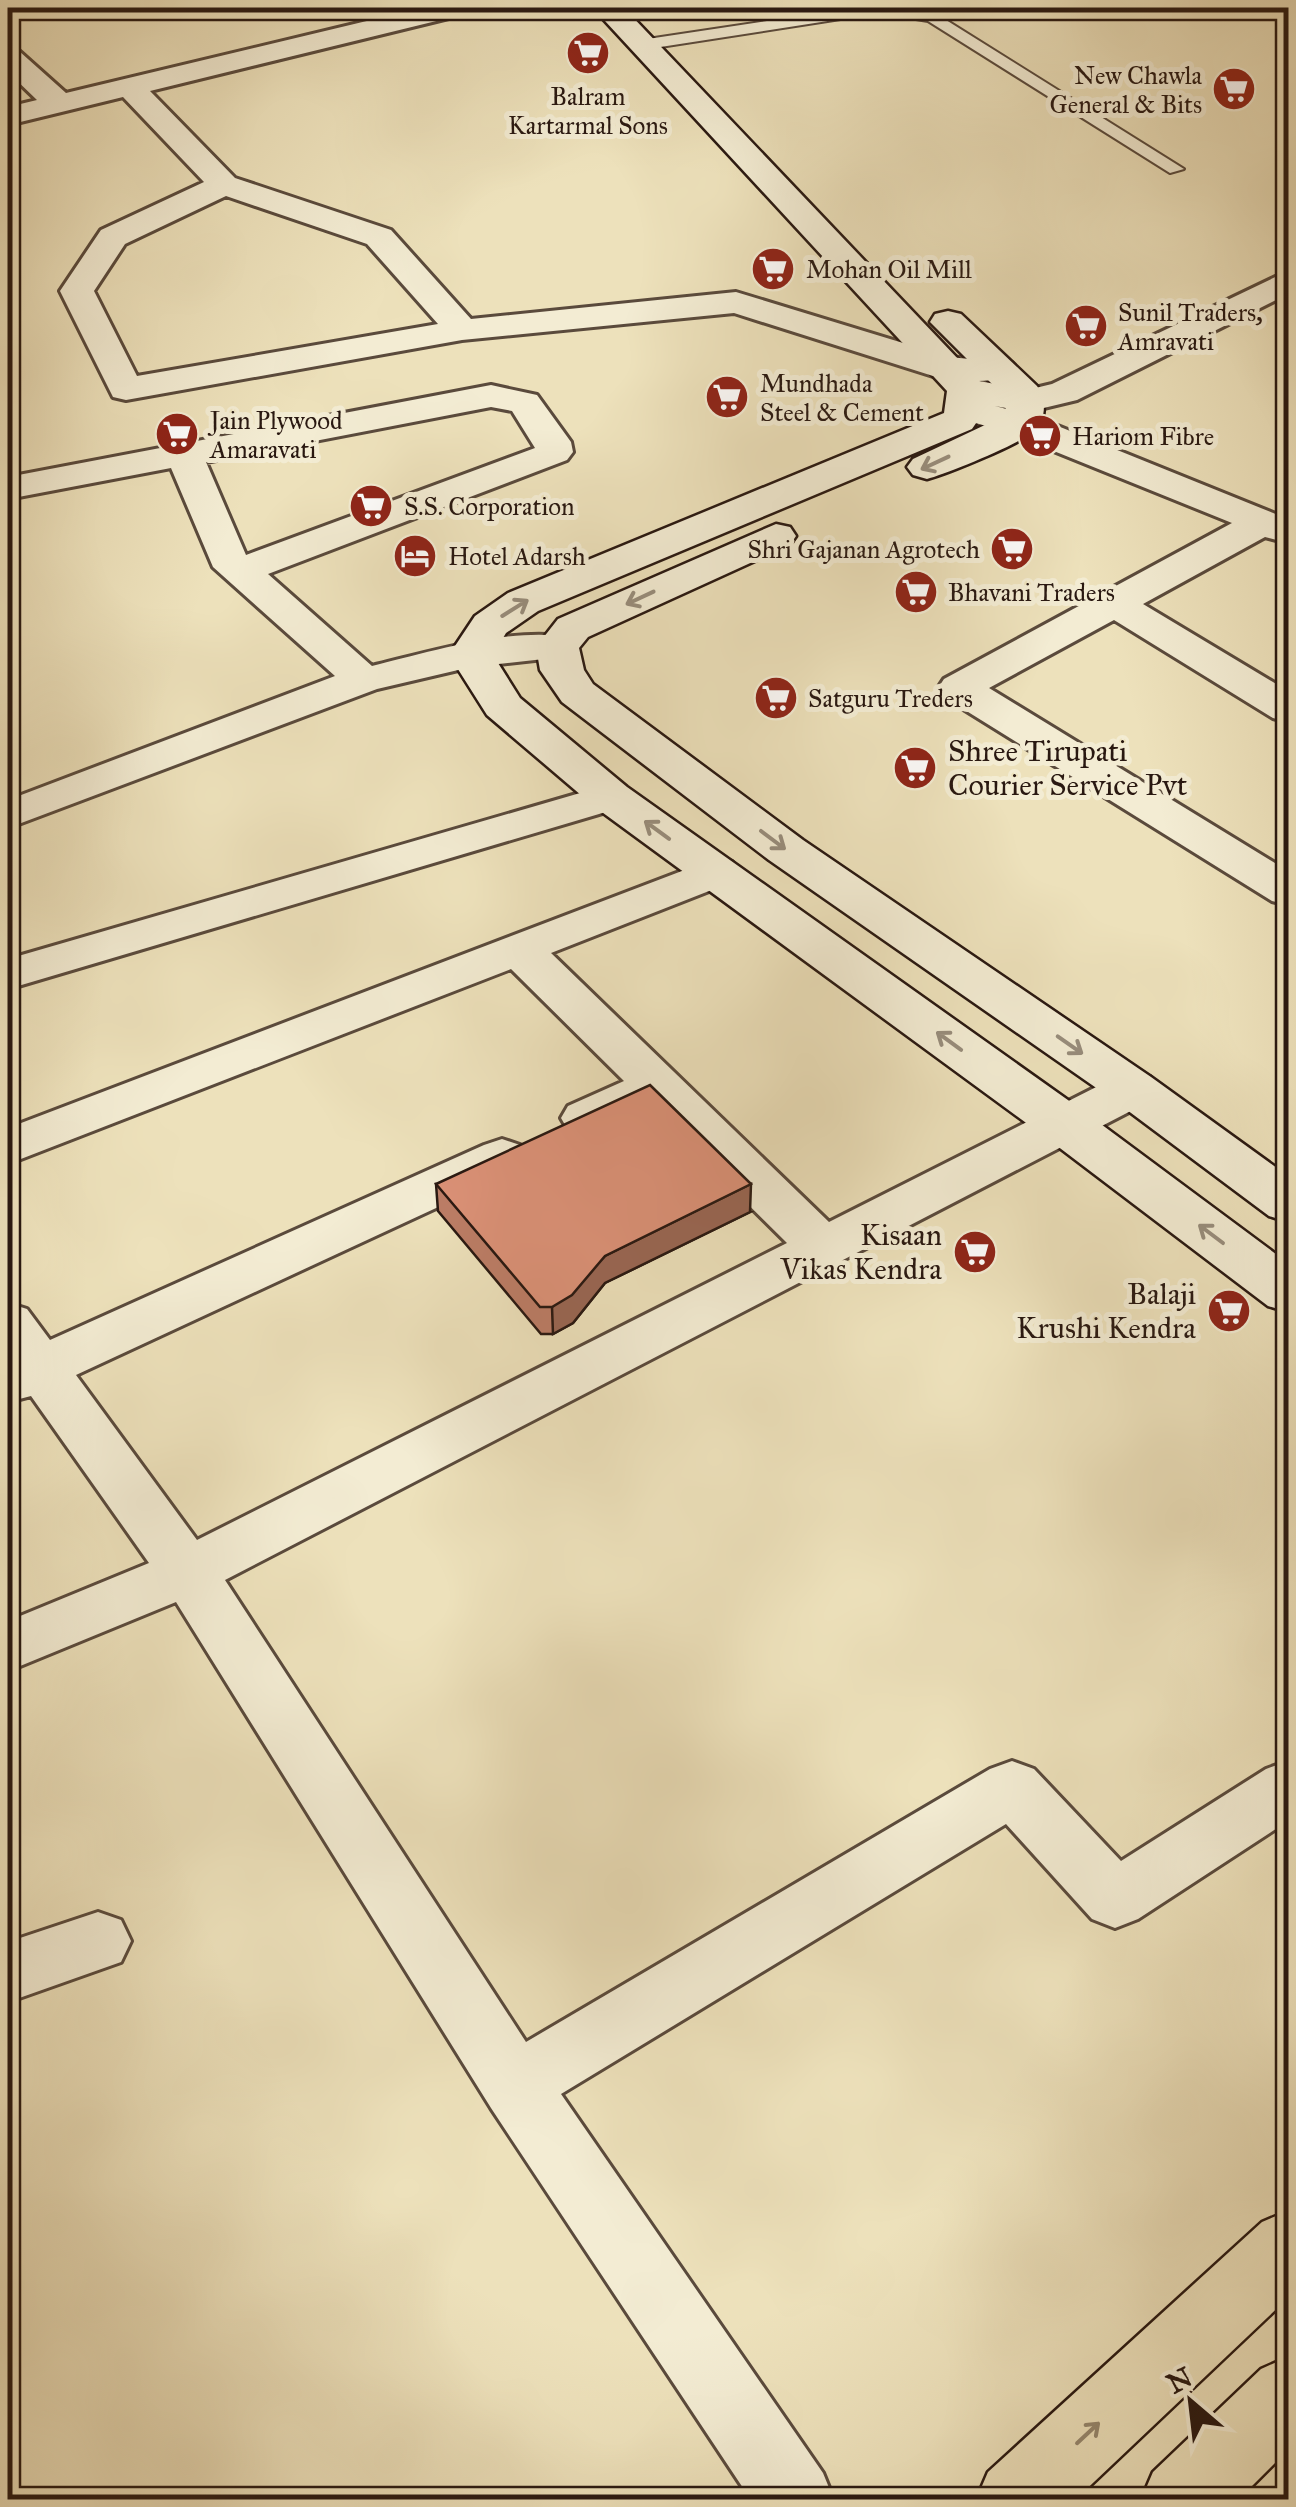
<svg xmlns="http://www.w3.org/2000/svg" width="1296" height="2507" font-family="'IM FELL Great Primer',serif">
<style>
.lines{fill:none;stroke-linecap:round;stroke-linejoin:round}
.lane-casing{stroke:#5a4a3c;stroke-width:4}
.street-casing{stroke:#5a4a3c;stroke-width:6}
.secondary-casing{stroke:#291811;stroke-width:5}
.primary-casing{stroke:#291811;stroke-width:5}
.lane{fill:#f3ecd3;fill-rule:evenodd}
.street{fill:#f3ecd3;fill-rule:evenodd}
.secondary{fill:#f3ecd3;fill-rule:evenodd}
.primary{fill:#ede1bb;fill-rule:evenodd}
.wall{fill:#bc7d66;stroke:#291811;stroke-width:2.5}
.shaded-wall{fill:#996653;stroke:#291811;stroke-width:2.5}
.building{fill:#db9177;stroke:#291811;stroke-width:2.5}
.oneway{stroke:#988d7c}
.oneway2{stroke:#95876e}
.labels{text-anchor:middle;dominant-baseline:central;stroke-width:10;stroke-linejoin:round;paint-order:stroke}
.far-poi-label{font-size:25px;fill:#291811;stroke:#f3ecd3;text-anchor:start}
.poi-label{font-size:30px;fill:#291811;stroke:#f3ecd3;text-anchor:end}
</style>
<rect width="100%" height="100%" fill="#ede1bb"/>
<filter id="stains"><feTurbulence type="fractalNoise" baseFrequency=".002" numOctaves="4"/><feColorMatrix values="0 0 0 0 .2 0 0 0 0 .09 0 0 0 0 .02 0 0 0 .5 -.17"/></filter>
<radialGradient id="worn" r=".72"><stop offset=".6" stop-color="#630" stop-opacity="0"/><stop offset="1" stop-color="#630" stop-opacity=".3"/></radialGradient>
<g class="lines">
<g class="lane-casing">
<path id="lane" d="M853 8H914L938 15 1184 169 1170 173 928 21 879 13 641 50 633 45 641 40Z"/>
</g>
<g class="street-casing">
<path id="street" d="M421 8H469L465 14 150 91 235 178 391 230 471 319 736 292 949 357 1012 363 1017 371 1012 379 979 381 1027 390 1052 384 1288 271V294L1077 400 1027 412 995 406 1033 416 1288 519V543L1265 537 1143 604 1288 691V722L1273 718 1114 620 989 688 1288 871V905L1272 901 944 697 938 688 944 679 1232 523 1007 432 965 420 960 412 965 404 976 402 959 398 954 390 959 382 969 380 933 376 734 313 462 340 126 400 113 397 60 291 101 230 204 182 123 97 8 125V107L37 100 8 72V48L19 51 66 93ZM226 196 367 244 438 324 137 376 94 291 125 244Z
M491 385 537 395 571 442 573 452 567 460 268 574 372 666C426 653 518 625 571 638L577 647 571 656 471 667 377 689 8 828V800L335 676 213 567 171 468 8 499V477ZM491 407 512 411 535 448 246 555 206 462Z
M611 784 626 788 633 797 626 806 8 989V959Z
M716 858 732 862 739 872 732 882 551 953 829 1222 1116 1077 1133 1072 1150 1077 1158 1089 1150 1101 225 1580 526 2042 990 1769 1012 1761 1034 1769 1121 1861 1266 1769 1288 1761V1821L1138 1919 1115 1928 1092 1919 1006 1824 561 2094 823 2473 834 2500H751L491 2108 176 1602 8 1671V1621L149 1563 31 1396 8 1402V1303L27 1309 50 1340 484 1145 502 1139 520 1145 527 1157 520 1169 76 1375 197 1540 787 1243 651 1108 586 1135 568 1130 561 1118 568 1106 624 1081 511 969 8 1164V1128Z
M98 1912 121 1920 131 1941 121 1962 8 2002V1942Z"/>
</g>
<g class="secondary-casing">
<path id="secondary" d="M593 8H624L979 381C992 400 983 413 972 429L538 611 506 633 493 655 520 698 627 787 1082 1110 1288 1263V1312L1268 1306 1044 1136 595 807 487 715 449 655 475 616 508 593 944 413 947 391Z
M948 311 961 314 1037 386C1046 399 1047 417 1035 430 1023 443 946 474 927 479L913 475 907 467 913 459 1006 415 1005 397 930 322 935 314Z
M776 524 790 527 796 536 790 545 588 637 579 648 584 670 593 684 803 840 1151 1077 1288 1176V1222L1269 1216 1115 1101 769 860 562 702 540 670 536 647 558 619Z"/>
</g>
<g class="primary-casing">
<path id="primary" d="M1288 2211V2298L1075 2500H976L988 2472 1262 2222Z
M1288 2357V2450L1238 2500H1141L1153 2472 1261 2369Z"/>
</g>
<use href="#lane" class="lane"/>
<use href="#street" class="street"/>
<use href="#secondary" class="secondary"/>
<use href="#primary" class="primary"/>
</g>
<path class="wall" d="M436 1184 750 1212 605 1283 573 1323 553 1334H541L438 1211Z"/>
<path class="shaded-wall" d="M751 1184 750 1212 605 1283 573 1323 553 1334 552 1307 605 1256Z"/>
<path class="building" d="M650 1085 751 1184 605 1256 572 1295 552 1307H540L436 1184Z"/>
<defs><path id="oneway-shaft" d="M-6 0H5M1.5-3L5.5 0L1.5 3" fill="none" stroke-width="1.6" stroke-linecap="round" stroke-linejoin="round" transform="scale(2.5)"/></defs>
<g class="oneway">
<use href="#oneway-shaft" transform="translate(935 463) rotate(155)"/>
<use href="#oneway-shaft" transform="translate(640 598) rotate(155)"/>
<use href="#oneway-shaft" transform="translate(515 608) rotate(-32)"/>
<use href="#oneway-shaft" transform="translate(657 830) rotate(-144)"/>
<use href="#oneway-shaft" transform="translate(773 840) rotate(37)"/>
<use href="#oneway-shaft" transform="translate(949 1041) rotate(-144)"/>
<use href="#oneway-shaft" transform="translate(1070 1045) rotate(35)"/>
<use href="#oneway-shaft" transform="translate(1211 1234) rotate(-143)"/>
</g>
<use class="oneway2" href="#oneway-shaft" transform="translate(1088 2433) rotate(-43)"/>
<defs>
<g id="supermarket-disc" transform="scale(2.25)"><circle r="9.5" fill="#8f2418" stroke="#f3ecd3"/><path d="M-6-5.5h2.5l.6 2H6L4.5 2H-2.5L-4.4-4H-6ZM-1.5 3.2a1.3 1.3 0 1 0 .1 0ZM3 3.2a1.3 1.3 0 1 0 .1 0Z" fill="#fff"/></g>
<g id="hotel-disc" transform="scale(2.25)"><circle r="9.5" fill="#8f2418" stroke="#f3ecd3"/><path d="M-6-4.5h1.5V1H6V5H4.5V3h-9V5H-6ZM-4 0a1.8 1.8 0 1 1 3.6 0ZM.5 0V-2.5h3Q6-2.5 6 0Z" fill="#fff"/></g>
</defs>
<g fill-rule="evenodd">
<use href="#supermarket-disc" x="588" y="53"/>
<use href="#supermarket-disc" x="1234" y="89"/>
<use href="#supermarket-disc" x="773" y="269"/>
<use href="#supermarket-disc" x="1086" y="326"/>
<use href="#supermarket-disc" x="727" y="397"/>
<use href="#supermarket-disc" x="177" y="434"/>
<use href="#supermarket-disc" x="1040" y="436"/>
<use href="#supermarket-disc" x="371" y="506"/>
<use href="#supermarket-disc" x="1012" y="549"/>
<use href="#hotel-disc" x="415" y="556"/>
<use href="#supermarket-disc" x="916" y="592"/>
<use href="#supermarket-disc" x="776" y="698"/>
<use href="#supermarket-disc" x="915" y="768"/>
<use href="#supermarket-disc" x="975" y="1252"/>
<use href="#supermarket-disc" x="1229" y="1311"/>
</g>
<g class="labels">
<g class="far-poi-label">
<text x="1202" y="75" text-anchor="end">New Chawla<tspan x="1202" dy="29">General &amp; Bits</tspan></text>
<text x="588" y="96" text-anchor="middle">Balram<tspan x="588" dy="29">Kartarmal Sons</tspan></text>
<text x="806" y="269">Mohan Oil Mill</text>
<text x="1118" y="312">Sunil Traders,<tspan x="1118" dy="29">Amravati</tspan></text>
<text x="760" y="383">Mundhada<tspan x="760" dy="29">Steel &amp; Cement</tspan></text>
<text x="210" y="420">Jain Plywood<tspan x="210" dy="29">Amaravati</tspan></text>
<text x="1072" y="436">Hariom Fibre</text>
<text x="404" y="506">S.S. Corporation</text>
<text x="980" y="549" text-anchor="end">Shri Gajanan Agrotech</text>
<text x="448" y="556">Hotel Adarsh</text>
<text x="948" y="592">Bhavani Traders</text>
<text x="808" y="698">Satguru Treders</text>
</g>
<g class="poi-label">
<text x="948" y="751" text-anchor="start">Shree Tirupati<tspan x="948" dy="34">Courier Service Pvt</tspan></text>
<text x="942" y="1235">Kisaan<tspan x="942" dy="34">Vikas Kendra</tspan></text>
<text x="1196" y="1294">Balaji<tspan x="1196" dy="34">Krushi Kendra</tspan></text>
</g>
</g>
<rect width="1296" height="2507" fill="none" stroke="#ede1bb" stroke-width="40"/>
<rect x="10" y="10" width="1276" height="2487" fill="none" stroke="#291811" stroke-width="5"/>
<rect x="20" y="20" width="1256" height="2467" fill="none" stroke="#291811" stroke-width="2.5"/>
<g transform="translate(1191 2402) rotate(332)" stroke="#f3ecd3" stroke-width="8" paint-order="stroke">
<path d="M0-8L18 38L0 25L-18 38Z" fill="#291811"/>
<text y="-15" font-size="28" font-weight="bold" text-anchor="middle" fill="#291811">N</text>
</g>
<rect width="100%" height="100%" filter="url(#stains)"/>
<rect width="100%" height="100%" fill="url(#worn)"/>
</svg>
